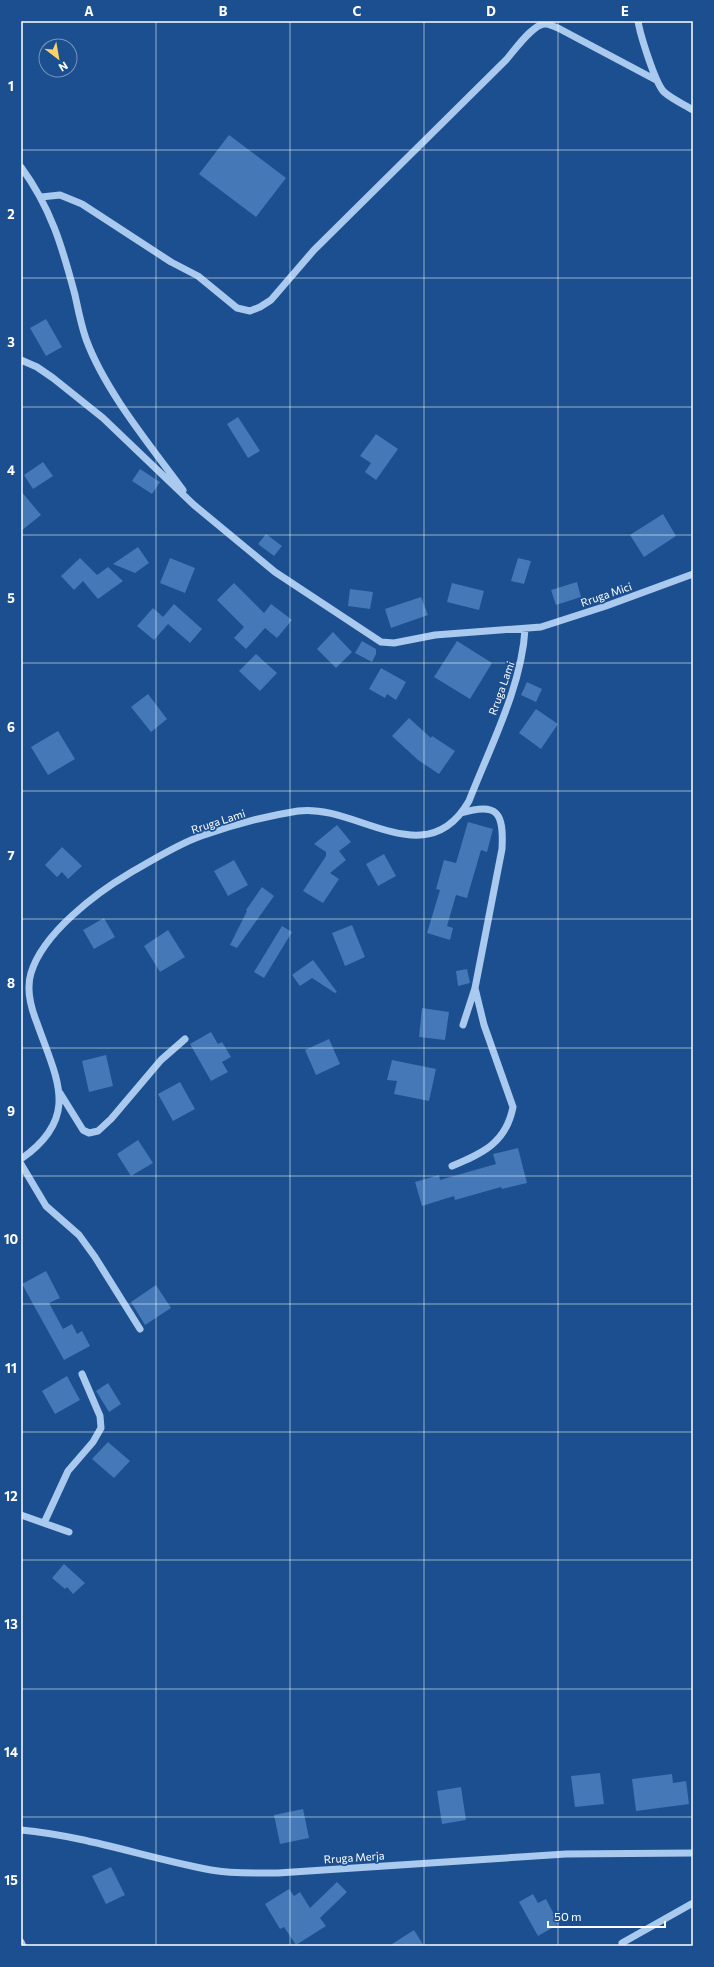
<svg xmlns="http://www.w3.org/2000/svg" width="714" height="1967" font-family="Commissioner,sans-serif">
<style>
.building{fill:#4478b7}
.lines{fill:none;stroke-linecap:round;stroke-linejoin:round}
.minor{stroke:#a9c9ee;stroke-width:7}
.grid{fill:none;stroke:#fff;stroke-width:1;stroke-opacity:0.55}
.labels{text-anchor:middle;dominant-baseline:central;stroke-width:3.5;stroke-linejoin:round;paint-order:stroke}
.street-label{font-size:11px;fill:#fff;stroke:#1b4f8f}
.neatline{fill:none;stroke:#fff;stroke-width:1.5}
.grid-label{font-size:13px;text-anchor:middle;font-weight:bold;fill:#fff}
</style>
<rect width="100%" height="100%" fill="#1b4f8f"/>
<path class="building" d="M229 135 286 178 256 217 199 174Z
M46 319 62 347 46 356 30 328Z
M238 417 260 451 248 458 227 424Z
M376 434 398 449 376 480 365 472 371 463 360 456Z
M43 462 53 476 33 489 24 475Z
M140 469 160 482 152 494 132 481Z
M21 491 41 515 21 531Z
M663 514 676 536 644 557 630 535Z
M266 534 282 546 274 556 258 544Z
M138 547 149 563 135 573 113 564Z
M80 558 97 575 108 567 123 581 98 599 83 581 74 590 61 576Z
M170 558 195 568 185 593 160 583Z
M518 558 531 561 524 584 511 581Z
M577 582 581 597 556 605 551 590Z
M234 583 264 613 271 604 292 620 277 638 265 628 246 649 234 638 244 627 217 600Z
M452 583 484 591 479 610 447 602Z
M350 589 373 592 370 609 348 606Z
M421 597 428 615 391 628 385 609Z
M174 604 202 629 190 643 168 624 154 640 137 626 153 608 163 617Z
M333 632 352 652 336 668 317 649Z
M362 641 376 649V654L372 662 355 653Z
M457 641 492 663 470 699 434 677Z
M256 654 277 673 260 691 239 671Z
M381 668 406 682 396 700 387 694 385 698 369 689Z
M527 682 542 689 536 702 521 695Z
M148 694 167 719 151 732 131 707Z
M536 709 558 724 541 749 519 733Z
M409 718 431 738 432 736 455 751 439 774 418 760 392 736Z
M58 731 75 759 48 775 31 747Z
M468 822 493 829 487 852 481 850 467 898 456 895 447 926 453 928 450 940 427 933 440 890 436 889 444 860 456 863Z
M337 825 351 842 339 851 346 860 330 873 339 879 323 903 303 891 326 856V852L314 844Z
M62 847 82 866 68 879 62 872 57 877 45 865Z
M384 854 396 876 378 886 366 864Z
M234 860 248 885 228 896 214 871Z
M262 887 274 896 237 948 230 945 247 911 246 910Z
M104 918 115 937 94 949 83 930Z
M352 925 365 957 345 966 332 933Z
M282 926 292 932 264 978 254 972Z
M168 930 185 957 160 972 144 946Z
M313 960 337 992 335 993 312 978 300 986 292 975Z
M467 969 470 983 458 986 456 971Z
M422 1008 449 1012 445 1040 419 1037Z
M211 1032 218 1044 222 1042 231 1057 222 1062 228 1072 211 1081 190 1044Z
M329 1039 340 1064 316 1075 305 1050Z
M106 1055 113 1086 89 1092 82 1061Z
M392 1060 436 1069 429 1101 394 1094 397 1081 387 1080Z
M180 1082 195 1109 173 1121 158 1094Z
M138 1140 153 1163 131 1176 117 1154Z
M518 1148 527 1183 502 1189 501 1187 455 1200 454 1196 422 1206 415 1182 439 1175 440 1180 496 1164 493 1154Z
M46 1271 60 1298 49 1303 63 1329 72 1324 77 1334 82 1331 90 1346 64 1360 22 1284Z
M156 1285 171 1308 145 1325 131 1302Z
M67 1376 80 1400 55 1414 42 1391Z
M108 1383 121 1404 109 1412 96 1391Z
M108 1442 130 1461 114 1478 92 1459Z
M64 1564 85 1583 73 1594 67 1587 65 1589 52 1578Z
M600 1773 604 1804 575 1807 571 1776Z
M672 1774 673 1783 686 1781 689 1804 636 1811 632 1779Z
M461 1787 466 1820 442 1824 437 1791Z
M303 1809 309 1838 280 1844 274 1815Z
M111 1867 125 1895 106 1904 92 1876Z
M337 1882 347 1892 320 1918 326 1926 296 1945 284 1927 280 1929 265 1904 289 1889 294 1896 300 1892 310 1908Z
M533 1894 538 1903 546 1899 559 1924 538 1936 519 1902Z
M414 1930 424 1946H389Z"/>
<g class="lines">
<path class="minor" d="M638 21C640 34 655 83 664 92 672 99 683 104 693 110
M21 167C51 208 62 246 75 295 78 309 81 325 86 339 105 391 150 445 183 490
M41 197 60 195 82 204 171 262 198 276 237 308 250 311 260 307 271 300 314 250 506 60C514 51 534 22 546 24 550 24 554 27 558 28L656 80
M21 360 37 367 53 378 103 418 194 505 275 572 381 642 394 643 435 635 541 627 606 606 693 574
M461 813C498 802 504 813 502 849L475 988 463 1025
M60 1093 83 1130 89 1133 98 1131 111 1119 161 1060 185 1039
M21 1159C81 1117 57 1080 37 1023 31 1008 26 989 31 973 43 933 96 893 130 873 153 860 176 845 201 836 232 825 266 816 298 811 356 803 426 876 469 801 490 747 522 686 525 629
M21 1164 46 1206 79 1235 95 1257 140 1329
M452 1166C483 1153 506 1143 513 1107L484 1025 475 988
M21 1515 69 1532
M44 1523 68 1471 93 1442 101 1428 100 1416 82 1374
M21 1830C86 1836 147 1858 211 1870 233 1874 256 1873 278 1873L566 1854 693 1853
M21 1942 23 1946
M622 1943 693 1903"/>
</g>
<path class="grid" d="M156 21V1946M290 21V1946M424 21V1946M558 21V1946M21 150H693M21 278H693M21 407H693M21 535H693M21 663H693M21 791H693M21 919H693M21 1048H693M21 1176H693M21 1304H693M21 1432H693M21 1560H693M21 1689H693M21 1817H693"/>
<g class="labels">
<g class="street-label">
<text transform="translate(606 594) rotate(-19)">Rruga Mici</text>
<text transform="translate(501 688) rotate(-70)">Rruga Lami</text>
<text transform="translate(218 821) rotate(-18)">Rruga Lami</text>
<text transform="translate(354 1857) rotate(-4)">Rruga Merja</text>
</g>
</g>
<rect width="714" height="1967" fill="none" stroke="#1b4f8f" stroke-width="44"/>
<g transform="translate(58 58) rotate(149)"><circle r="19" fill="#1b4f8f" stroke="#7695bc"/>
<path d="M0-3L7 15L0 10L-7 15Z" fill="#ffd166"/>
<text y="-6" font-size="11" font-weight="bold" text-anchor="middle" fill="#ffffff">N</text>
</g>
<path d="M548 1921v6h117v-6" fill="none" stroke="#ffffff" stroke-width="2"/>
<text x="554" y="1921" font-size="12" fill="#ffffff" stroke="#1b4f8f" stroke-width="3" paint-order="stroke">50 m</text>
<rect x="22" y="22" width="670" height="1923" class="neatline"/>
<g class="grid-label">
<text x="89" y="16">A</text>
<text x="223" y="16">B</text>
<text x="357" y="16">C</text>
<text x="491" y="16">D</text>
<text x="625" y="16">E</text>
<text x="11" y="91">1</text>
<text x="11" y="219">2</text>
<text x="11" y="347">3</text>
<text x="11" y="475">4</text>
<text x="11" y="603">5</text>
<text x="11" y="732">6</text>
<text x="11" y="860">7</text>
<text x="11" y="988">8</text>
<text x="11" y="1116">9</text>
<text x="11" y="1244">10</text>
<text x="11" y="1373">11</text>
<text x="11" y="1501">12</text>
<text x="11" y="1629">13</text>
<text x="11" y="1757">14</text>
<text x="11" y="1885">15</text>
</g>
</svg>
